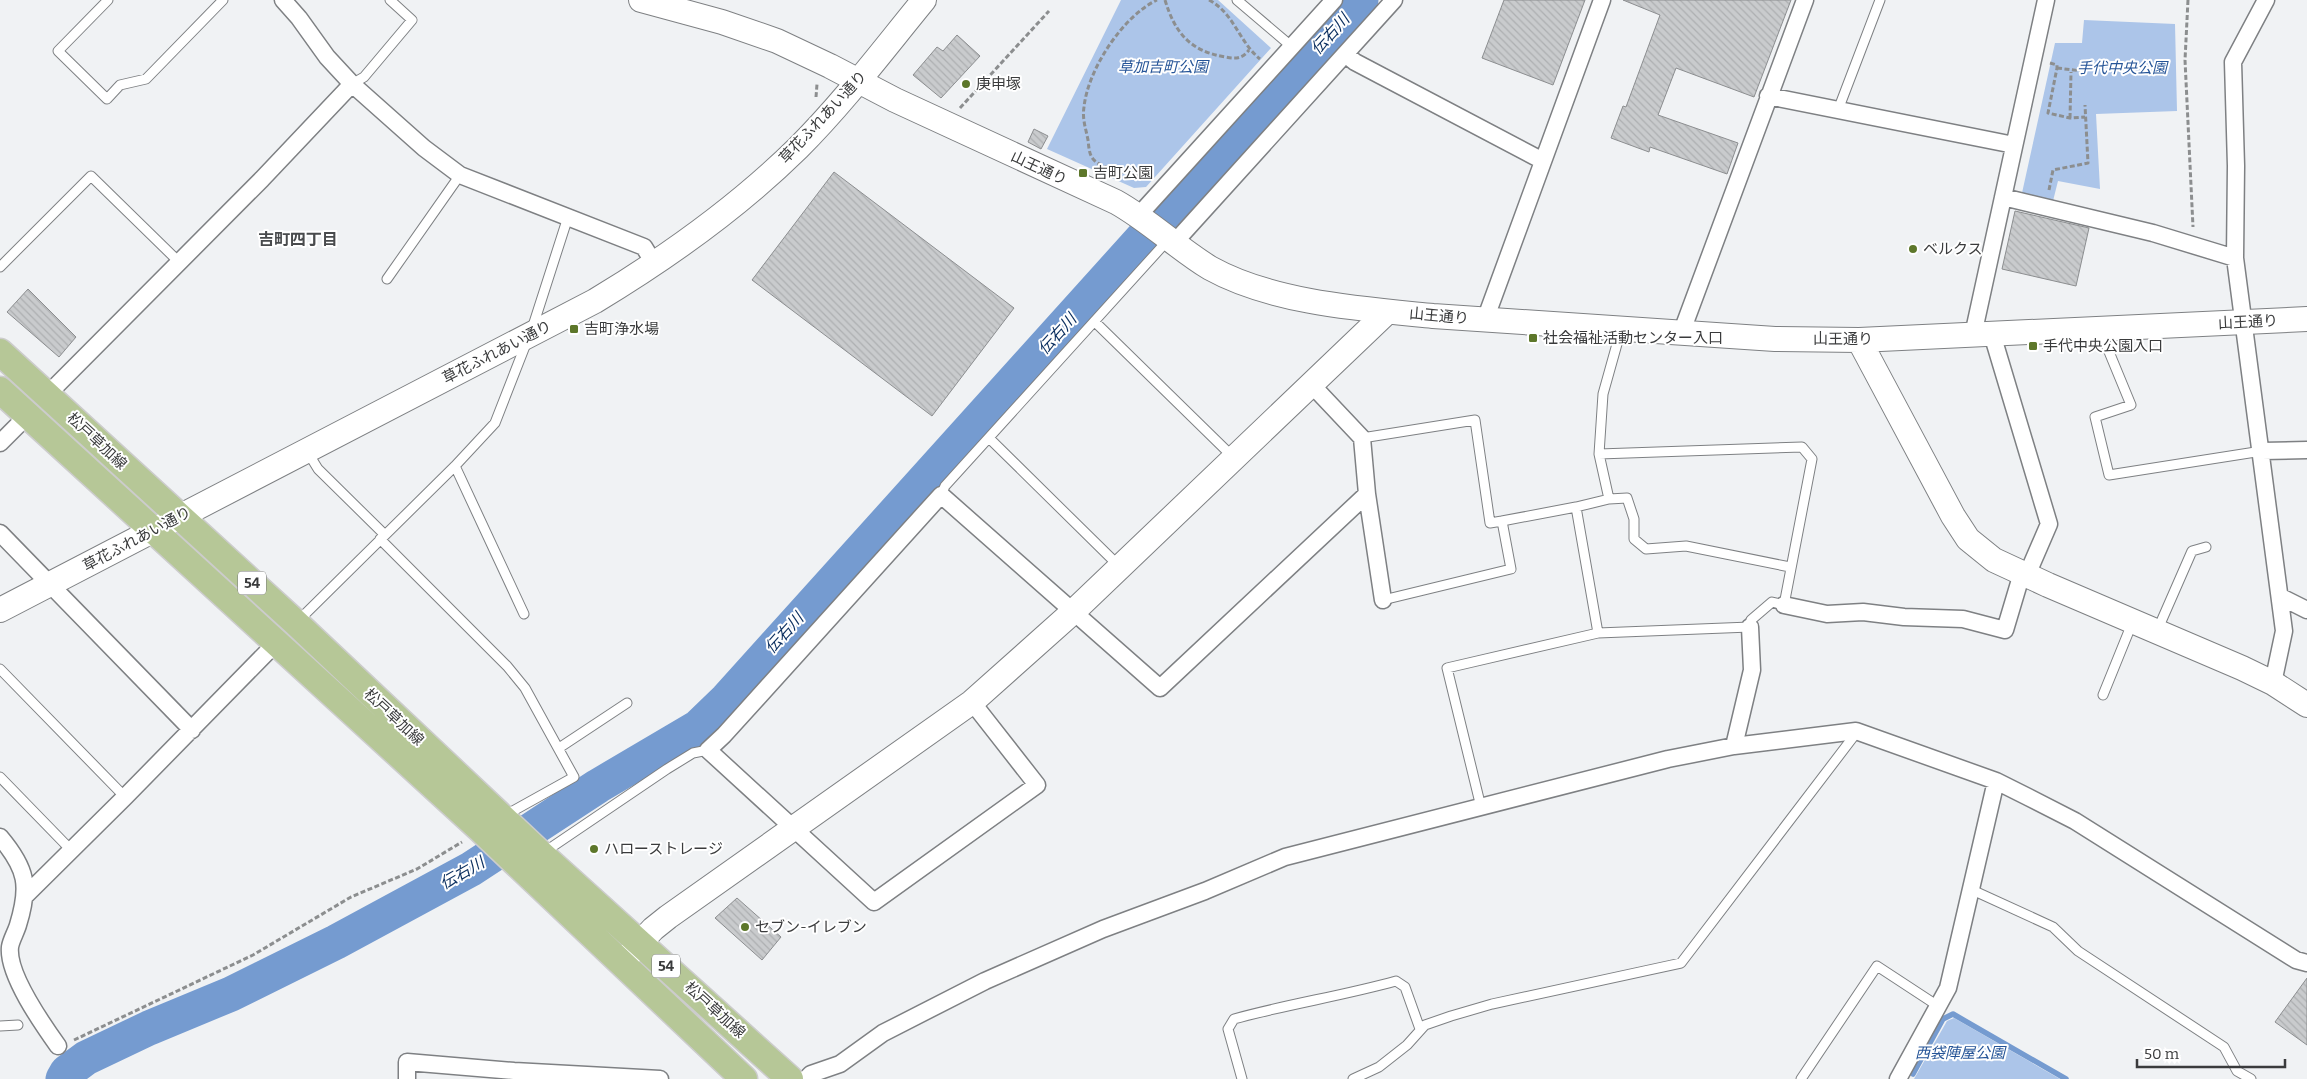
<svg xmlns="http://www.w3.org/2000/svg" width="2307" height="1079" font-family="Bitter,'Noto Sans JP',serif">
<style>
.green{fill:#acc5e9}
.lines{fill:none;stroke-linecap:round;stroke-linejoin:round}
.stream{stroke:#759bd0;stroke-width:5.5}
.river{stroke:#759bd0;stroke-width:35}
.building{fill:url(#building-back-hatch);stroke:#8c8e90}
.lane-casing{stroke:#7e8083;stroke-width:11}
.street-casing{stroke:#7e8083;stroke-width:19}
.secondary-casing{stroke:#7e8083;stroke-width:26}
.primary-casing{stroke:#ccc;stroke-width:29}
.path{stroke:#8c8e8f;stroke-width:3;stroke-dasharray:5 2.5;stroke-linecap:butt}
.lane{stroke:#fff;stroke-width:9}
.street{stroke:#fff;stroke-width:16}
.secondary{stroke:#fff;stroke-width:24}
.primary{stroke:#b6c797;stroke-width:26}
.poi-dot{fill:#5d772a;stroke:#fff;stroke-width:2}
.labels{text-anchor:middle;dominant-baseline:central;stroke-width:4;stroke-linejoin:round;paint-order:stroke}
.shield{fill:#fff;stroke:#757676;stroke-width:1}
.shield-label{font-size:14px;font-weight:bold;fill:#3a3b3c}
.park-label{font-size:15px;font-style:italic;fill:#255497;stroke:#fff}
.poi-label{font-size:15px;fill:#3a3b3c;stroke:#fff;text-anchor:start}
.street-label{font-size:15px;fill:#3a3b3c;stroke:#fff}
.water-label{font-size:16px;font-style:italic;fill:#0a2e5f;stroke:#fff}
.neighbourhood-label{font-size:16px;font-weight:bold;fill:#494b4d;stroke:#fff}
</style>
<defs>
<pattern id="building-back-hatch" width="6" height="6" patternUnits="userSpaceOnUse" patternTransform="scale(1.25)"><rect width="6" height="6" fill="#c9cbcd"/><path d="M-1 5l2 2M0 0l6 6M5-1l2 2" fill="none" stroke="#adafb1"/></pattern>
</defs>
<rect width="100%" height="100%" fill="#f0f2f4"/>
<path class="green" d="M1121 0H1218L1271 48 1146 187 1134 188 1047 149Z
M2084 20 2175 24 2177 111 2096 114 2100 189 2058 181 2053 201 2022 193 2055 43H2082Z
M1954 1018 2060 1079H1914L1947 1021Z"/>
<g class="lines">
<path class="stream" d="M1913 1074 1943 1019 1953 1014 2066 1079"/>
<path class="river" d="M63 1079 67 1072 86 1058 149 1028 231 994 336 942 471 869 598 786 698 727 727 699 1166 212 1361 0"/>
</g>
<path class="building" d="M1504 0H1585L1553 85 1482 58Z
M1623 0H1791L1754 97 1676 68 1658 115 1738 143 1727 174 1650 147 1649 152 1611 138 1623 106 1626 107 1660 15Z
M957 35 980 56 941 98 913 75 937 47 943 51Z
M1034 129 1048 136 1041 149 1028 142Z
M834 172 1014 308 932 416 752 280Z
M2015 211 2089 228 2076 286 2002 269Z
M28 289 76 337 59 357 7 312Z
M737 898 781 937 762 960 715 918Z
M2307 978V1045L2275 1022Z"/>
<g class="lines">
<g class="lane-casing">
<path id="lane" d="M108 0 58 51 107 99 120 85 146 79 223 0
M1237 0 1291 46
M352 84 364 77 412 20 390 0
M1838 110 1880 0
M0 267 91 176 179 262
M387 279 460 175
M1095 322 1233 457
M532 329 568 217
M2100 330 2131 405 2095 417 2109 475 2262 451
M989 438 1119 566
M1362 438 1475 420 1490 523 1502 521 1511 569 1383 600
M307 451 318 469 385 535
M455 466 524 614
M941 495 945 486 1168 240
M1609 499 1627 498 1634 519V539L1646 549 1686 546 1790 567
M1502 521 1576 507
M380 539 507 666 525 688 574 777 504 816
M297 622 455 466 495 423 527 341
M2157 631 2192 551 2206 547
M1598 633 1750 627 1751 620 1772 602 1784 605 1812 459 1802 447 1599 454
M0 669 125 797
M2103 695 2133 621
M559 748 627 703
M0 777 71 850
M1481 807 1447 668 1598 633 1576 507 1609 499 1599 454 1603 394 1617 344 1619 328
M543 853 667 769 693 753 708 750
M1970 889 2053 927 2078 951 2224 1047 2237 1071 2251 1079
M0 1026 18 1025
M1242 1079 1228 1029 1234 1019C1288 1004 1342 996 1396 981L1405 987 1420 1029
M1353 1079 1379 1067 1407 1045 1425 1025 1451 1016 1492 1004 1681 963 1857 732
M1801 1079 1877 966 1938 1006"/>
</g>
<g class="street-casing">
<path id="street" d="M283 0 299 18 327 57 352 84 424 148 460 175 644 247 655 265
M2266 0 2233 62 2236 166 2235 258 2284 631 2273 683
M1345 54 1355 62 1543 161
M1768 96 2014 145
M2003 197 2153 233 2235 258
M1139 215 1334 0
M1174 243 1394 0
M1485 320 1602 0
M1682 331 1805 0
M1992 334 2049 524 2027 575
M1973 335 2046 0
M1311 384 1362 438 1367 494 1383 600
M47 395 262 179 352 84
M0 443 27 416
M2262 451 2307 450
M0 533 192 730
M2281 597 2307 610
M1784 605 1827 614 1863 612 1904 617 1963 619 2005 630 2022 573
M972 702 1037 785 874 902 708 750 724 735 941 495 1160 688 1367 494
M1734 746 1752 670 1750 627
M0 837C27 869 30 886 18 925 16 932 11 940 10 947 7 974 43 1025 58 1046
M25 896 125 797 277 642
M407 1079V1062L514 1071 660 1079
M806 1079 811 1074 840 1064 883 1033 985 981 1103 929 1205 891 1285 857 1668 759 1734 746 1856 731 1996 781 2028 797 2075 821 2296 960 2307 963
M1898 1079 1948 988 1996 781"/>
</g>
<g class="secondary-casing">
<path id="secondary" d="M641 0 722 22 777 41 830 66 895 100 1116 202C1150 221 1177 248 1210 268 1273 303 1362 309 1433 316L1775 339 1859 340 2307 319
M1859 340 1953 516 1968 539 1994 560 2048 585 2242 668 2273 683 2307 705
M0 610 595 301C668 257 737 208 798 148 844 102 883 50 924 0
M627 957 653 929 668 917 972 702 1074 611 1387 312"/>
</g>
<g class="primary-casing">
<path id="primary" d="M0 352 296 623 541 854 790 1079
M0 390 480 829 744 1079"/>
</g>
<path class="path" d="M1165 0C1175 33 1190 51 1225 57 1236 59 1242 59 1249 50
M1209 0C1234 13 1239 42 1260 59
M2188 0 2185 60 2193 227
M2050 63 2057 65V68L2048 113 2070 118 2085 117
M2057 68 2082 71
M816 97 817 84
M960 108 1049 11
M2070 118 2071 72
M1138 176C1128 173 1102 168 1095 161 1089 156 1089 148 1088 140 1086 129 1082 119 1084 107 1088 69 1123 16 1157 0
M2049 190 2053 170 2088 163 2085 105
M74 1040 253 955 351 897 417 869 462 842"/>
<use href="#lane" class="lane"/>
<use href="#street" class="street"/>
<use href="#secondary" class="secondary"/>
<use href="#primary" class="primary"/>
</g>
<g class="poi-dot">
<circle cx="966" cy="84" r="5"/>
<rect x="1078" y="168" width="10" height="10" rx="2.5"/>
<circle cx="1913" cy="249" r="5"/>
<rect x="569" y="324" width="10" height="10" rx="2.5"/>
<rect x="1528" y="333" width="10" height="10" rx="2.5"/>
<rect x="2028" y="341" width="10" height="10" rx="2.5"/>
<circle cx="594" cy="849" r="5"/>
<circle cx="745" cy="927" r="5"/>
</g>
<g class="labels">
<g class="shield">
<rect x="238" y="571.5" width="28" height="23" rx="4"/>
<rect x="652" y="954.5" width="28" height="23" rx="4"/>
</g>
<g class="shield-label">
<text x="252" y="583">54</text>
<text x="666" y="966">54</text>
</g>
<g class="park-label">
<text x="1163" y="67">草加吉町公園</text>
<text x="2122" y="68">手代中央公園</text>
<text x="1960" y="1053">西袋陣屋公園</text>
</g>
<g class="poi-label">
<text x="976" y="84">庚申塚</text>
<text x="1093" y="173">吉町公園</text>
<text x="1923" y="249">ベルクス</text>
<text x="584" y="329">吉町浄水場</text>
<text x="1543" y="338">社会福祉活動センター入口</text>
<text x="2043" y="346">手代中央公園入口</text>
<text x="604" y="849">ハローストレージ</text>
<text x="755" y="927">セブン-イレブン</text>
</g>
<g class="street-label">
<text transform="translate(823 117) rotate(-47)">草花ふれあい通り</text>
<text transform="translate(1039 168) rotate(25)">山王通り</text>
<text transform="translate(1439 316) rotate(5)">山王通り</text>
<text transform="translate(2248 322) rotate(-3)">山王通り</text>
<text x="1843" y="339">山王通り</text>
<text transform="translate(497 352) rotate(-27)">草花ふれあい通り</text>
<text transform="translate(97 441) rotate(43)">松戸草加線</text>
<text transform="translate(137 539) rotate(-28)">草花ふれあい通り</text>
<text transform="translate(394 717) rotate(43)">松戸草加線</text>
<text transform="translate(715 1010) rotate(42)">松戸草加線</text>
</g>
<g class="water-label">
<text transform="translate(1330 34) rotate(-48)">伝右川</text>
<text transform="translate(1057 334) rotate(-48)">伝右川</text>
<text transform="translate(784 633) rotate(-48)">伝右川</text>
<text transform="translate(462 873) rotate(-30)">伝右川</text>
</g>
<g class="neighbourhood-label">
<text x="298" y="239">吉町四丁目</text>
</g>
</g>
<path d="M2137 1059v8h148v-8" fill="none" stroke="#3a3b3c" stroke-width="2.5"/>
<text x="2144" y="1059" font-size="15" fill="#3a3b3c" stroke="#ffffff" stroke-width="4" paint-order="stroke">50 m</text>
</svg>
